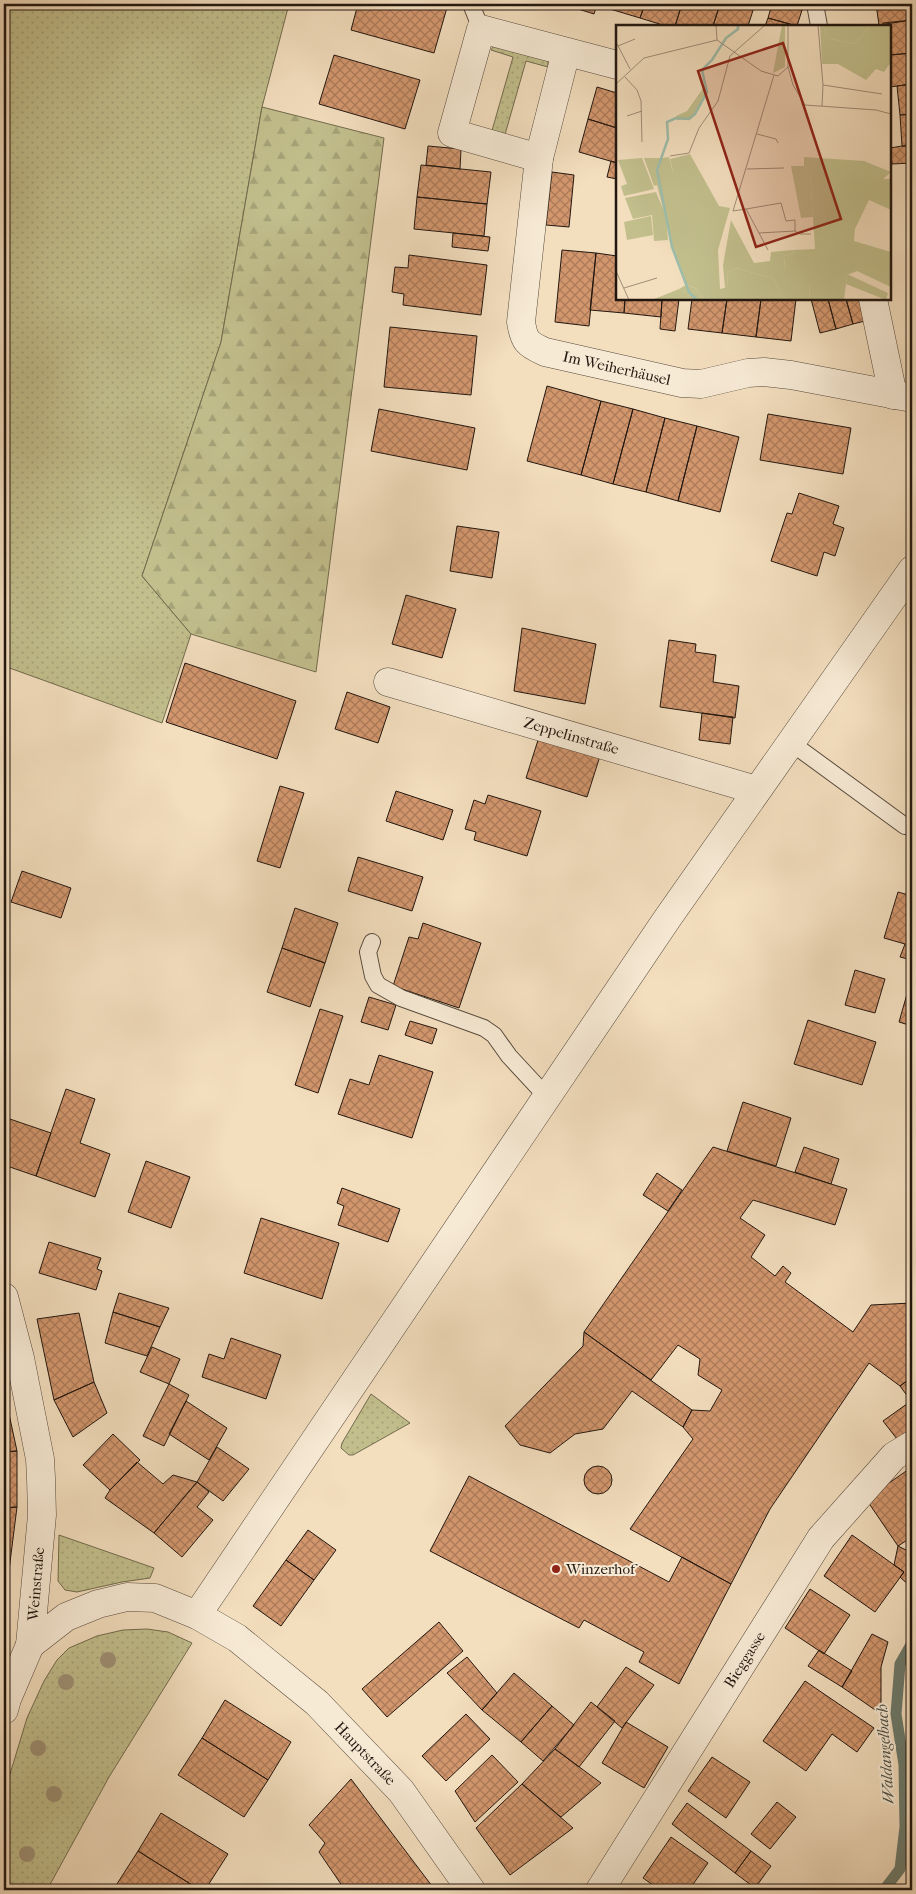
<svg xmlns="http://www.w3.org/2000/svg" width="916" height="1894" font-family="'IM FELL French Canon',serif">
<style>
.grass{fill:url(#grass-dots);stroke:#726b4e}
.forest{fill:url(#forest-firs);stroke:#726b4e}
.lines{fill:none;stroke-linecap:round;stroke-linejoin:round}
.stream{stroke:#6c7b6d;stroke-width:11}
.building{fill:url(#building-cross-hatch);stroke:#221710}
.service-casing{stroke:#56493c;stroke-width:18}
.minor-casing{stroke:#56493c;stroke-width:29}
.service{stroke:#f7ead5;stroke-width:16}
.minor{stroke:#f7ead5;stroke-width:28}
.tree{fill:#9f9176}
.poi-dot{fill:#8f2418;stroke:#f7ead5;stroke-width:2}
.labels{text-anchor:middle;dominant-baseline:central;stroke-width:4;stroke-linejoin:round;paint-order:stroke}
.street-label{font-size:15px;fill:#221710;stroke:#f7ead5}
.poi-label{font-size:15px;fill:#221710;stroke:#f7ead5;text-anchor:start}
.water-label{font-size:16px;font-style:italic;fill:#4d5146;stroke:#f7ead5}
.inset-river{fill:none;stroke:#9dbdab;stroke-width:2.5}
.inset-road{fill:none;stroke:#9f8e78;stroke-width:1}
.view{fill:#8f2418;fill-opacity:0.15;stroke:#8f2418;stroke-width:2.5}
.inset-edge{fill:none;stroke:#221710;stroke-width:2.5}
</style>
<defs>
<pattern id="grass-dots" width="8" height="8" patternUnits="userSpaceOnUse" patternTransform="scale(1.25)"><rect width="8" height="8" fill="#c2bf8d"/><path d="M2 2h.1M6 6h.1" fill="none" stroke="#a6a379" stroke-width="1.8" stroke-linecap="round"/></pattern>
<pattern id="forest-firs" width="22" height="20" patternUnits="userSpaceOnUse" patternTransform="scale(1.25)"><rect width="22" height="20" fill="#c2bf8d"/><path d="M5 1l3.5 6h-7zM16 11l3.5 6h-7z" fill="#a6a379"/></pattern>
<pattern id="building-cross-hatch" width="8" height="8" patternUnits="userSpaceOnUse" patternTransform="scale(1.25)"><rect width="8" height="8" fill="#d3976e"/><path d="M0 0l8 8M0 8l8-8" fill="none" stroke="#ab7a59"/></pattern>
</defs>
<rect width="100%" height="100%" fill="#f3debe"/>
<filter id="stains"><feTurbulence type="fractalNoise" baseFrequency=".004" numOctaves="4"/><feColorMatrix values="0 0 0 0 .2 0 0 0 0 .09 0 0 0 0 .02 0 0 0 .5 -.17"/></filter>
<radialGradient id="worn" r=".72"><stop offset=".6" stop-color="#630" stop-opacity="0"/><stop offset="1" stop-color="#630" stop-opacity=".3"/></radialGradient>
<path class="grass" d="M4 4H289L262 107 221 342 142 576 191 634 162 723 4 666Z
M495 44 548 60V67L526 61 504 138 491 134 513 57 491 50Z
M371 1394 410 1423 353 1455H349L341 1448 342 1443Z
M59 1535 154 1568 150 1578 122 1582 77 1592 65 1590 58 1581Z
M147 1629 168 1632 192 1643 109 1777 47 1890H4V1794L27 1718 44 1681 57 1660 69 1648 97 1636 123 1630Z"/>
<path class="forest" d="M262 107 384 138 316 672 191 634 142 576 221 342Z"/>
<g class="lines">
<path class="stream" d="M884 1890 900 1869 905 1827 904 1765 896 1714 900 1664 912 1643"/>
</g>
<path class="building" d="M358 4H448L434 53 351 30Z
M576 4H597L594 14 575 8Z
M611 4H645L640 18 610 9Z
M645 4H682L675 26H666L640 18Z
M682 4H720L713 26H675Z
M720 4H755L748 26H713Z
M772 4H781L802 10 797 26 768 18Z
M876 4H912V20L879 25Z
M768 18 797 26H765Z
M912 20V53L890 55V26H883V23Z
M912 53V84L890 87V55Z
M334 55 420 80 405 129 319 104Z
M912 84V114L900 115 897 86Z
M597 87 617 93V128L588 119Z
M912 114V146H902L900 115Z
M588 119 617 128V163L579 152Z
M428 146 461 149 460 169 426 165Z
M902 146H912V163L892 164 890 148Z
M611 161 617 163V179L607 177Z
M421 165 491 172 487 204 417 197Z
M552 172 574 175 569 227 546 225Z
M417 197 487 204 484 236 414 229Z
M453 233 490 237 488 251 452 247Z
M562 250 596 253 589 326 555 322Z
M596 253 617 256V299H625L624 313 590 310Z
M409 255 487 265 481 315 403 305 404 294 392 292 395 267 408 268Z
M625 299H662L661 317 624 313Z
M662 299H679L675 331 660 329Z
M692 299H727L722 333 688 329Z
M727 299H761L756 337 722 333Z
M761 299H796L791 341 756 337Z
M811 299H828L836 329 820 333Z
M828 299H846L853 324 836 329Z
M846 299H864L869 320 853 324Z
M390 327 477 336 471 395 384 387Z
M547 386 601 401 581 475 527 461Z
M601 401 633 409 613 484 581 475Z
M379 409 475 428 467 470 371 451Z
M633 409 665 418 646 492 613 484Z
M768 414 851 428 843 474 760 460Z
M665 418 697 426 678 501 646 492Z
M697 426 739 437 720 512 678 501Z
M799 493 839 506 833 524 844 528 835 556 824 552 817 576 771 561 787 513 792 514Z
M457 526 499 532 492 578 450 571Z
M406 595 456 609 442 658 392 644Z
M522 628 596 644 585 704 514 691Z
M669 640 696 644 695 652 716 655 713 682 739 686 735 718 660 707Z
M185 663 296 701 277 759 166 722Z
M347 692 390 707 378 743 335 729Z
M702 713 733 717 730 744 699 740Z
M539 737 600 756 587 797 526 778Z
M280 786 304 793 280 868 257 861Z
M396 791 453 810 443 840 386 821Z
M488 795 541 811 527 856 474 840 476 832 465 829 474 800 485 804Z
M358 857 423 877 412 911 348 891Z
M22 871 71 888 61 918 11 902Z
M898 892 912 896V960L900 957 905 944 884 938Z
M295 908 338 923 325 963 282 948Z
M423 923 481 943 459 1008 393 986 409 937 418 939Z
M282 948 325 963 310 1007 267 992Z
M855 970 885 979 875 1013 845 1005Z
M909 987 912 988V1026L899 1022Z
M369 997 396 1005 388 1030 361 1022Z
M320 1009 343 1016 318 1093 295 1085Z
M808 1020 876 1042 862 1085 794 1064Z
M410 1021 437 1029 432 1044 405 1035Z
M379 1055 433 1072 412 1138 338 1114 350 1079 369 1085Z
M66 1089 95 1099 80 1143 110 1154 95 1197 36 1176Z
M743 1102 791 1118 776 1166 727 1151Z
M4 1117 51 1133 36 1176 4 1165Z
M713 1147 847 1189 835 1225 753 1200 740 1218 765 1235 751 1257 775 1276 783 1266 791 1273 785 1282 853 1332 871 1305 912 1303V1377L900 1386 869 1363 770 1509 731 1584 630 1529 693 1439 683 1427 692 1410 710 1411 722 1390 698 1375 700 1359 678 1345 651 1380 584 1332Z
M804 1147 839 1159 831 1184 795 1172Z
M146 1161 190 1177 171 1228 128 1212Z
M657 1173 682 1190 668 1211 643 1195Z
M342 1188 400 1209 388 1242 338 1225 344 1206 337 1203Z
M261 1218 339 1243 322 1299 244 1273Z
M49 1242 101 1258 97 1269 102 1271 96 1290 39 1273Z
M119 1293 169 1308 160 1327 113 1312Z
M113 1312 160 1327 147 1356 105 1343Z
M79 1313 94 1382 54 1400 37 1319Z
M584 1332 692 1410 683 1427 632 1391 603 1429 575 1434 550 1453 520 1445 505 1426 583 1346Z
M231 1338 281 1355 266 1399 202 1377 209 1354 224 1359Z
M152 1347 180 1359 169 1384 140 1372Z
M912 1377V1428L897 1439 883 1421 911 1401 900 1386Z
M94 1382 107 1413 73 1437 54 1400Z
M169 1384 189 1395 164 1446 143 1436Z
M4 1387 9 1414H4Z
M186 1401 227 1428 209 1460 169 1434Z
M4 1414H9L17 1451 4 1452Z
M113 1434 140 1460 110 1490 83 1465Z
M217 1447 249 1469 223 1501 197 1482Z
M17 1451V1507L4 1508V1452Z
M137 1462 163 1484 173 1475 197 1482 154 1533 105 1498 110 1490Z
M584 1480a14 14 0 1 1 28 0a14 14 0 1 1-28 0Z
M912 1467V1537L898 1546 866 1499Z
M469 1476 669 1582 682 1557 731 1584 679 1684 639 1662 644 1652 584 1620 579 1628 430 1551Z
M197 1482 209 1492 197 1507 213 1520 182 1557 154 1533Z
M17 1507 6 1594H4V1508Z
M308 1530 336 1550 314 1580 286 1560Z
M852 1535 904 1572 875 1612 824 1576Z
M898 1546 912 1553V1588L900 1577 904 1572 894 1565Z
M286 1560 314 1580 281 1626 253 1606Z
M810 1589 850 1615 824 1654 785 1628Z
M439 1622 463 1651 387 1717 362 1689Z
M872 1634 888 1642 881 1667V1714L842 1687Z
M819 1650 852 1671 842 1687 808 1666Z
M467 1657 497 1693 482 1710 447 1673Z
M626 1667 654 1685 622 1728 597 1707Z
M514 1673 552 1706 521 1742 482 1710Z
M805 1681 874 1728 857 1752 832 1734 806 1771 763 1741Z
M225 1700 291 1742 268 1780 202 1738Z
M591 1702 615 1721 579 1767 555 1749Z
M552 1706 574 1725 543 1761 521 1742Z
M466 1714 490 1739 446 1781 422 1756Z
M626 1722 668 1747 644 1788 602 1763Z
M202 1738 268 1780 244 1817 178 1775Z
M555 1749 601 1783 561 1817 522 1784Z
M492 1755 518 1782 475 1822 455 1791Z
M712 1757 750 1782 726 1818 688 1791Z
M351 1779 435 1890H345L319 1852 325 1843 309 1825Z
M522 1784 573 1828 510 1875 476 1828Z
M777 1802 796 1817 770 1849 751 1834Z
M687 1803 751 1851 735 1873 672 1824Z
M161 1813 228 1854 205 1890H200L138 1851Z
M671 1837 708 1863 689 1890H660L643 1878Z
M138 1851 200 1890H119L115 1887Z
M751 1851 771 1866 755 1888 735 1873Z"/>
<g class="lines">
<g class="service-casing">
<path id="service" d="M471 4 481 29
M815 4 819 26
M790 742 905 826
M372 942 368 952 373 976 378 985 401 998 484 1028 494 1035 509 1056 547 1097"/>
</g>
<g class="minor-casing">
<g id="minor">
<path id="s1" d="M617 65 481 29 452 133 539 158 521 322C524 341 527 344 545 352L682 383 701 384 748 373 764 372 791 375 912 398"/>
<path d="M539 158 566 52"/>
<path d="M873 299 893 395"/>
<path id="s2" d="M388 682 756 790"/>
<path id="s3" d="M4 1297 20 1358 40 1459 41 1478 42 1515 30 1645 66 1617 98 1604 127 1597 155 1598 197 1615 237 1638 317 1703 401 1791 471 1890"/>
<path d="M197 1615 667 919 912 570"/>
<path d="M4 1710 7 1699 30 1645"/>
<path id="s4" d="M600 1890 821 1538 894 1456 912 1445"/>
</g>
</g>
<use href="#service" class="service"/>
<use href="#minor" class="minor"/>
</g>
<g class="tree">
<circle cx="108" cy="1660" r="8"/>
<circle cx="66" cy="1682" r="8"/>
<circle cx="38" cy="1748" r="8"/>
<circle cx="54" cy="1794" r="8"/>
<circle cx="27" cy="1854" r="8"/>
</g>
<circle class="poi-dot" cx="556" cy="1569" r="5"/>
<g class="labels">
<g class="street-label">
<text stroke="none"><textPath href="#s1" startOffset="619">Im Weiherhäusel</textPath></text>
<text stroke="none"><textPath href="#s2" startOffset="191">Zeppelinstraße</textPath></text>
<text transform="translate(36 1584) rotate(-85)">Weinstraße</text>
<text stroke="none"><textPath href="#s4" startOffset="272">Bieggasse</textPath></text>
<text stroke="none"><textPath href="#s3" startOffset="755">Hauptstraße</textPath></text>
</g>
<g class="poi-label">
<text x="566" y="1569">Winzerhof</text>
</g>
<g class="water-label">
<text transform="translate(885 1754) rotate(-94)">Waldangelbach</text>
</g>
</g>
<g transform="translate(616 25)">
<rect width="275" height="275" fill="#f3debe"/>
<path d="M166 0H169V42L157 48ZM204 0H207L211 13 239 19 255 0H275V37L268 47 260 44 250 55 222 39H206ZM88 62 90 67 75 94 61 95 60 91 71 86ZM74 129 103 181 114 183 102 225 104 264 112 262 111 248 119 243 157 253 167 275H88L79 263 70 260 59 232 41 160 38 161 28 133H46V148H57L54 134ZM188 132 248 136 275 147 267 154H275V185L253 175 239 204 238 216 275 227V262L241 246 231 250 228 275H193L194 258 181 241 173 248 169 245 168 231 178 229 177 225 199 224 194 145 188 141ZM26 133 38 164 8 171 5 161 11 159 2 135ZM35 191 37 210 11 215 8 197ZM63 264 68 266 73 275H36Z" fill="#c2bf8d"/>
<path d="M207 0H255L239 19 211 13ZM175 141H188L194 145 197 192 185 193ZM115 195 138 238 154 236 155 227 177 225 178 229 168 231 169 245 173 247 186 231 197 234 204 244 203 253 194 258 193 275H167L157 253 119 243 111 248 112 262 109 263 107 240ZM70 260 79 263 88 275 71 274 68 266 63 264Z" fill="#c2bf8d"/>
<path d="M53 132 57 148H46V133ZM40 167 50 191 52 215 38 216 36 190 17 194 9 173ZM231 249 272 268 270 275 230 259Z" fill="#c2bf8d"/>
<path class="inset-river" d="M81 275 73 267 56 222 41 145 52 114 51 97 60 93 73 94 79 89 91 67 86 45 96 35 110 13 122 4V0"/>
<path class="inset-road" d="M100 0 101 15M172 0V42M202 0 207 60 206 81M0 17 14 44M2 21 19 14M9 52 21 65 25 76 26 117M0 59 28 33 101 15 145 46 162 51 172 42 177 60 189 80 260 85 275 89M207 60 266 69M11 91 26 86M141 109 160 114 162 118M54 131 73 128 83 103 102 76 114 31 149 0M131 144 168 143M130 184 165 178 170 196 179 195V206L143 208 130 184 117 186 158 50M179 206 184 209H195M143 208 152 225M0 246 13 275M8 263 41 253"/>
<path class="view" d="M167 18 225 194 140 222 82 46Z"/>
<rect width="275" height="275" class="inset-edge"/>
</g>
<rect width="916" height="1894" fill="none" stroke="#f3debe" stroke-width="20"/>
<rect x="5" y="5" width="906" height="1884" fill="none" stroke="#221710" stroke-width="2.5"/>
<rect x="10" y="10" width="896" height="1874" fill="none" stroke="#221710"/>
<rect width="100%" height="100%" filter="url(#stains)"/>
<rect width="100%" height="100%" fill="url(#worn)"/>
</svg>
